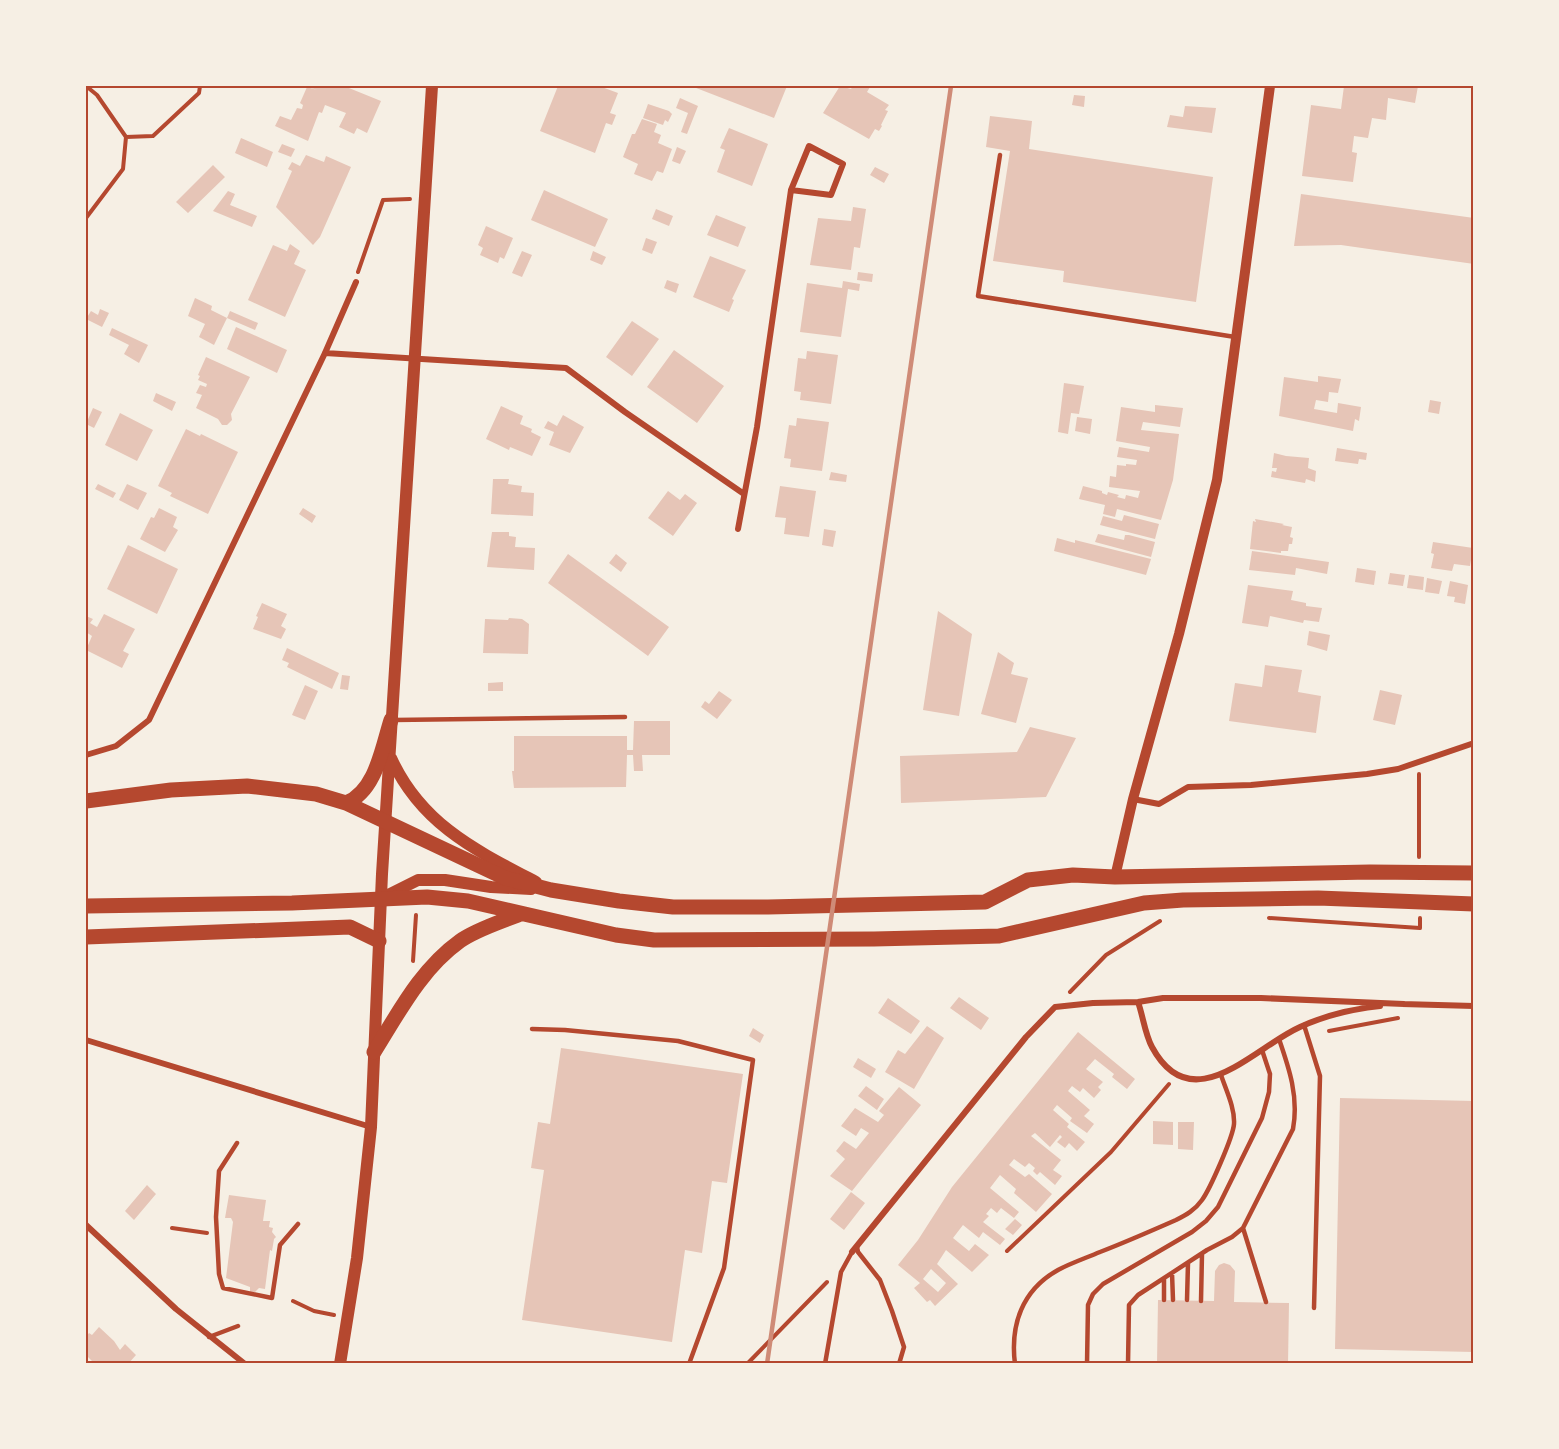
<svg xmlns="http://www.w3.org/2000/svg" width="1559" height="1449" font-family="Raleway,sans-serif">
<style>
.building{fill:#e6c5b7;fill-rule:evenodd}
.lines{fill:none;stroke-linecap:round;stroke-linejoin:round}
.path{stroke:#b5482f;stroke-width:4}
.service{stroke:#b5482f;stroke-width:4.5}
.minor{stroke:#b5482f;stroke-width:6}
.tertiary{stroke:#b5482f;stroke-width:10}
.secondary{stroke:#b5482f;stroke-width:12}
.trunk{stroke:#b5482f;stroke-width:15}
.rail{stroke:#cf8b77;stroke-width:4.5}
.neatline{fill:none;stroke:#b5482f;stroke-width:2}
</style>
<rect width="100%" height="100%" fill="#f6efe4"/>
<path class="building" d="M306 86H344L381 101 367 133 357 128 354 134 339 127 346 113 325 105 322 113 319 112 308 141 275 126 280 116 291 120 297 108 302 109 303 105 300 103 307 87 317 90Z
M558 86H599L618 93 610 113 616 115 612 125 606 123 595 153 540 131Z
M691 86H787L774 118Z
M840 86 851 89 853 86H868L870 87 867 92 889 105 885 110 888 111 881 125 882 126 879 131 875 129 869 139 823 113Z
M1344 86H1418L1415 103 1388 98 1386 120 1372 118 1368 138 1354 136 1352 152 1357 153 1353 182 1302 176 1311 105 1341 109Z
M1074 95 1085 96 1084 107 1072 105Z
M680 98 698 106 687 134 681 132 688 113 676 108Z
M648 104 669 111 672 114 668 122 665 120 663 125 643 118Z
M1185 106 1216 108 1212 133 1167 127 1170 115 1183 117Z
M990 116 1032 121 1029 149 1213 177 1196 302 1063 282 1064 271 993 261 1010 151 986 147Z
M642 119 657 124 654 132 661 135 658 143 672 149 663 173 657 171 652 181 634 174 638 164 623 157 632 134H635Z
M729 128 768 144 752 186 717 172 725 150 720 148Z
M241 138 273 152 267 167 235 153Z
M282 144 295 149 291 157 278 152Z
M677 147 686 151 680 164 672 161Z
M306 155 324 162 326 156 351 167 320 237 313 245 276 207 292 171 288 169 292 162 300 166Z
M213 165 225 177 188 213 176 202Z
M875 167 889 174 884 183 870 175Z
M544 190 608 219 595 247 531 220Z
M228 191 235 194 230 205 257 216 252 227 213 211Z
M1301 194 1474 218V264L1341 245 1294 246Z
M853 207 866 209 860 248 854 247 851 270 810 265 818 218 851 221Z
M656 209 673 216 669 226 652 219Z
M716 215 746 227 738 247 707 235Z
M486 226 513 238 504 259 500 257 498 263 480 255 483 248 478 245Z
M646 238 657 242 652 254 642 250Z
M290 244 300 251 294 264 306 270 285 317 248 300 273 245 287 251Z
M522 251 532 255 522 277 512 273Z
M593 251 606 257 602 265 590 260Z
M710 256 746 270 732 299 734 300 729 312 693 297Z
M858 272 873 274 872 282 857 280Z
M667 280 679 284 676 293 664 288Z
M843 281 860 284 859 291 848 289 841 337 800 332 807 283 842 288Z
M195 298 212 306 211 310 227 318 214 345 199 337 205 324 188 316Z
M100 309 109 313 102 327 86 319 91 311 98 315Z
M230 311 258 323 255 330 227 318Z
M632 321 659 339 632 376 606 357Z
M236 327 287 350 277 373 227 349Z
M112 328 148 345 139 363 124 354 129 345 109 335Z
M674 350 724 386 697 423 647 387Z
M807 351 838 355 831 404 800 400 801 392 794 391 798 358 806 359Z
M206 357 250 377 231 414 232 420 227 425H222L218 419 196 408 202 395 196 393 200 385 206 387 207 384 198 380 200 376 198 375Z
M1318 376 1341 379 1338 393 1329 392 1328 402 1316 400 1314 409 1337 413 1338 403 1361 407 1359 421 1355 419 1353 431 1279 416 1284 377 1318 382Z
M1064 383 1084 386 1079 414 1071 413 1068 434 1058 432Z
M156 393 176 402 172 411 153 401Z
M1430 400 1441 402 1439 414 1428 412Z
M1155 405 1183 408 1180 427 1143 422 1141 430 1179 434 1173 480 1161 520 1117 509 1115 517 1103 514 1105 505 1079 499 1083 486 1102 491V493L1107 495 1108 492 1119 495 1117 497 1125 499 1126 495 1138 498 1140 491 1109 487 1110 476 1116 477 1117 465 1126 466V464L1136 465 1137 460 1117 457 1119 447 1149 452 1150 447 1116 441 1121 407 1155 412Z
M501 406 523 416 520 424 532 429 531 432 541 437 532 456 510 447 509 450 486 439Z
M93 408 102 412 94 428 86 424Z
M120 413 153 430 137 461 105 445Z
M563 415 584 427 570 453 549 445 554 432 544 428 548 421 557 426Z
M1077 417 1092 419 1090 434 1075 431Z
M797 418 829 422 822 471 790 467 791 459 784 458 789 425 796 426Z
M186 429 200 436 201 434 238 452 208 514 170 496 172 493 158 486Z
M1337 448 1367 453 1366 460 1359 459 1358 464 1335 461Z
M1274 453 1286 456 1309 458 1308 468 1316 471 1315 482 1306 479 1305 483 1271 477 1272 471 1276 472 1277 468H1272Z
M831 472 847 475 846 482 829 480Z
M493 479H509L508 484 522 486 521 492 534 493 533 516 491 514Z
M98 484 116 493 113 498 95 489Z
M127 484 147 493 138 510 119 500Z
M780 486 816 491 809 537 784 534 786 518 775 517Z
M668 491 680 500 685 494 697 503 673 536 648 518Z
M159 508 177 517 173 527 178 530 165 552 140 539 151 517 154 518Z
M303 508 316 516 312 523 299 514Z
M1124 515 1159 524 1155 539 1100 525 1103 516 1122 521Z
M1255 519 1284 524 1282 525 1292 527 1290 537 1293 538 1292 544H1289L1288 551H1281V553L1250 549 1253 521 1256 522Z
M824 529 836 531 833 547 822 545Z
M492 532H509V536L516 537 515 547 535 548 534 570 487 567Z
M1098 534 1124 540 1125 535H1129L1155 542 1151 557 1095 542Z
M1057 538 1075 543V540L1151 559 1146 575 1054 551Z
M1433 542 1473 548 1470 566 1454 564 1452 571 1431 568 1434 554 1431 553Z
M128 545 178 569 157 614 107 589Z
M1252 551 1329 562 1327 574 1296 568 1295 575 1249 570Z
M568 554 669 627 648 656 548 583Z
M616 554 627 563 621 572 609 563Z
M1357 568 1376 571 1374 585 1355 582Z
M1390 573 1405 575 1403 586 1388 584Z
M1409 575 1424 577 1423 590 1407 588Z
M1427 578 1442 581 1439 594 1425 592Z
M1450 581 1468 585 1465 604 1454 602 1455 597 1447 596Z
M1248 585 1293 591 1291 600 1306 603V606L1322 608 1319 622 1304 620 1303 623 1270 616 1268 627 1242 623Z
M262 603 287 614 281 626 286 629 281 639 253 629 258 617 256 616Z
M938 611 972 634 959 716 923 710Z
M104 614 135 629 123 651 129 654 122 668 86 650 92 636 86 632V616L93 619 90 623 97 627Z
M509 618 522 619 529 624 528 654 483 653 485 619 508 620Z
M1309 631 1330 635 1327 651 1307 645Z
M287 648 339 673 332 689 287 667 289 663 282 660Z
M998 652 1014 663 1011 674 1028 678 1016 723 981 714Z
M1265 665 1302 670 1298 692 1321 696 1316 733 1229 721 1235 683 1262 687Z
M342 675 350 676 348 690 340 689Z
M503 682V691H488V683Z
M305 685 318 691 305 720 292 715Z
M1380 690 1402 695 1395 725 1373 720Z
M719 691 732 700 717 719 701 707 705 701 709 704Z
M634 721H670V755H642L643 771H634L633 755H627L626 787 514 788 512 771H514V736H627V750H633Z
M1030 727 1076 738 1046 797 901 803 900 756 1017 752Z
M959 997 989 1018 981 1030 950 1008Z
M888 998 920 1021 911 1034 878 1013Z
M927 1026 944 1038 914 1089 885 1072 898 1050 905 1054Z
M753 1028 764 1035 760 1043 749 1036Z
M1078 1032 1135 1079 1127 1089 1112 1077 1114 1074 1095 1059 1086 1069 1103 1082 1098 1087 1101 1090 1094 1098 1083 1088 1080 1092 1072 1086 1068 1091 1090 1110 1084 1116 1094 1124 1087 1133 1070 1121 1072 1118 1057 1105 1053 1110 1069 1124 1067 1127 1085 1142 1077 1151 1069 1143 1065 1148 1057 1142 1062 1137 1060 1135 1050 1147 1035 1133 1031 1136 1061 1160 1053 1170 1062 1176 1055 1185 1040 1172 1037 1175 1033 1171 1035 1168 1029 1163 1025 1167 1014 1159 1009 1165 1025 1177 1029 1174 1052 1194 1036 1212 1014 1193 1016 1189 1000 1175 990 1188 1019 1212 1014 1218 1001 1208 997 1213 991 1208 986 1214 989 1216 983 1222 1005 1239 1000 1245 983 1232 979 1238 963 1225 953 1238 969 1251 975 1244 989 1255 972 1272 946 1250 937 1264 958 1284 935 1306 930 1300 927 1302 914 1288 920 1283 898 1265 918 1240 952 1187ZM931 1269 946 1283 938 1292 923 1279Z
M561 1048 743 1074 727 1183 712 1181 702 1253 685 1250 672 1342 522 1320 544 1170 531 1168 538 1122 550 1124Z
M858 1058 876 1069 871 1078 853 1067Z
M866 1086 884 1099 877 1110 858 1096Z
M899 1087 921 1105 852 1191 830 1176 845 1159 836 1151 844 1141 856 1149 869 1133 861 1128 856 1136 841 1126 855 1108 878 1122 884 1115 879 1111Z
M1340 1098 1474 1101V1352L1335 1349Z
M1153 1121 1173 1122V1145L1153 1144Z
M1178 1122H1194L1193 1150 1178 1149Z
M147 1185 156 1194 134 1220 125 1211Z
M851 1192 865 1203 844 1230 830 1219Z
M229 1195 266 1200 263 1221H270L269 1227 273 1228 272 1232 276 1237 274 1239 272 1251 270 1250 265 1289 259 1288 255 1292H250V1287L226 1278 233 1222 231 1218H225Z
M1015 1219 1022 1225 1013 1235 1005 1229Z
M1224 1263 1230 1265 1235 1271 1234 1302 1289 1303 1288 1364H1157L1158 1300 1214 1301 1215 1271 1219 1265Z
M99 1327 114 1341 120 1350 125 1344 136 1355 128 1364H95L86 1355V1337L89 1333 92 1335Z"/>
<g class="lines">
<path class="path" d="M86 86 97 95 126 137 123 169 86 218
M126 137 153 136 199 93 200 86
M358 272 383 200 410 199
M1419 857V774
M1269 918 1420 928V918
M413 961 416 915
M1070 992 1106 955 1160 921
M1329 1031 1398 1018
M172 1228 207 1233
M1007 1251 1111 1152 1169 1084
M293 1301 314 1311 334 1315
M747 1364 827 1282"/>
<path class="service" d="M1000 155 978 296 1235 337
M394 720 625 717
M1304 1025 1320 1076 1314 1308
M532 1029 565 1030 678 1041 753 1060 724 1268 689 1364
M237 1143 219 1171 216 1217 219 1274 223 1288 272 1298 280 1245 298 1224
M1243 1228 1266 1302
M857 1247 858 1252 880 1280 892 1311 904 1347 899 1364
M1172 1273 1173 1300
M1164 1300V1279
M1187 1300 1188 1263
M1201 1301 1202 1254
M209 1337 238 1326
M825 1364 841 1272 852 1252
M1015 1364C1010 1325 1022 1290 1058 1270 1071 1263 1086 1258 1100 1252 1126 1242 1151 1231 1176 1220 1186 1215 1195 1210 1202 1200 1210 1189 1233 1137 1234 1124 1235 1108 1226 1090 1221 1075
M1087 1364 1088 1305 1093 1294 1103 1284 1192 1232 1206 1221 1218 1207 1262 1118 1269 1092 1270 1074 1262 1050
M1128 1364 1129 1305 1138 1295 1207 1250 1232 1237 1243 1228 1293 1129C1299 1097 1289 1068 1279 1039"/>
<path class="minor" d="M325 353 566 368 625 412 744 494
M738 529 757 427 791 190 809 146 843 164 831 195 791 190
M86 755 116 746 149 720 325 353 356 282
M1133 799 1159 804 1188 787 1251 785 1367 774 1398 769 1474 743
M1138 1002C1143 1016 1145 1034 1152 1047 1192 1121 1253 1048 1300 1027 1326 1015 1352 1009 1380 1006
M1402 1004 1474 1006
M86 1040 371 1127
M86 1225 176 1309 245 1364
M852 1252 1026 1037 1055 1007 1093 1003 1138 1002 1163 998H1261L1404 1004"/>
<path class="tertiary" d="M1115 877 1133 799 1179 634 1217 480 1270 86"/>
<path class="secondary" d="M391 758C421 824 475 850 536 882
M382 898 418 880H445L491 887 531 889
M340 1364 357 1258 371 1127 382 874 432 86"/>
<path class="trunk" d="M86 801 171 790 247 786 316 794 346 803 505 878 551 890 619 901 673 907H768L985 902 1028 880 1073 875 1115 877 1370 872 1474 873
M346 803C376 791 382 748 391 720
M86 906 292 903 427 897 468 901 616 935 654 940 874 939 999 936 1144 903 1183 900 1318 898 1474 904
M86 937 350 927 379 941
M374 1052C399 1012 421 969 460 941 477 929 501 922 520 914"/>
<path class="rail" d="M767 1364 951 86"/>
</g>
<rect width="1559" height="1449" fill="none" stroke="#f6efe4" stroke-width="174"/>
<rect x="87" y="87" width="1385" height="1275" class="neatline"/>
</svg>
